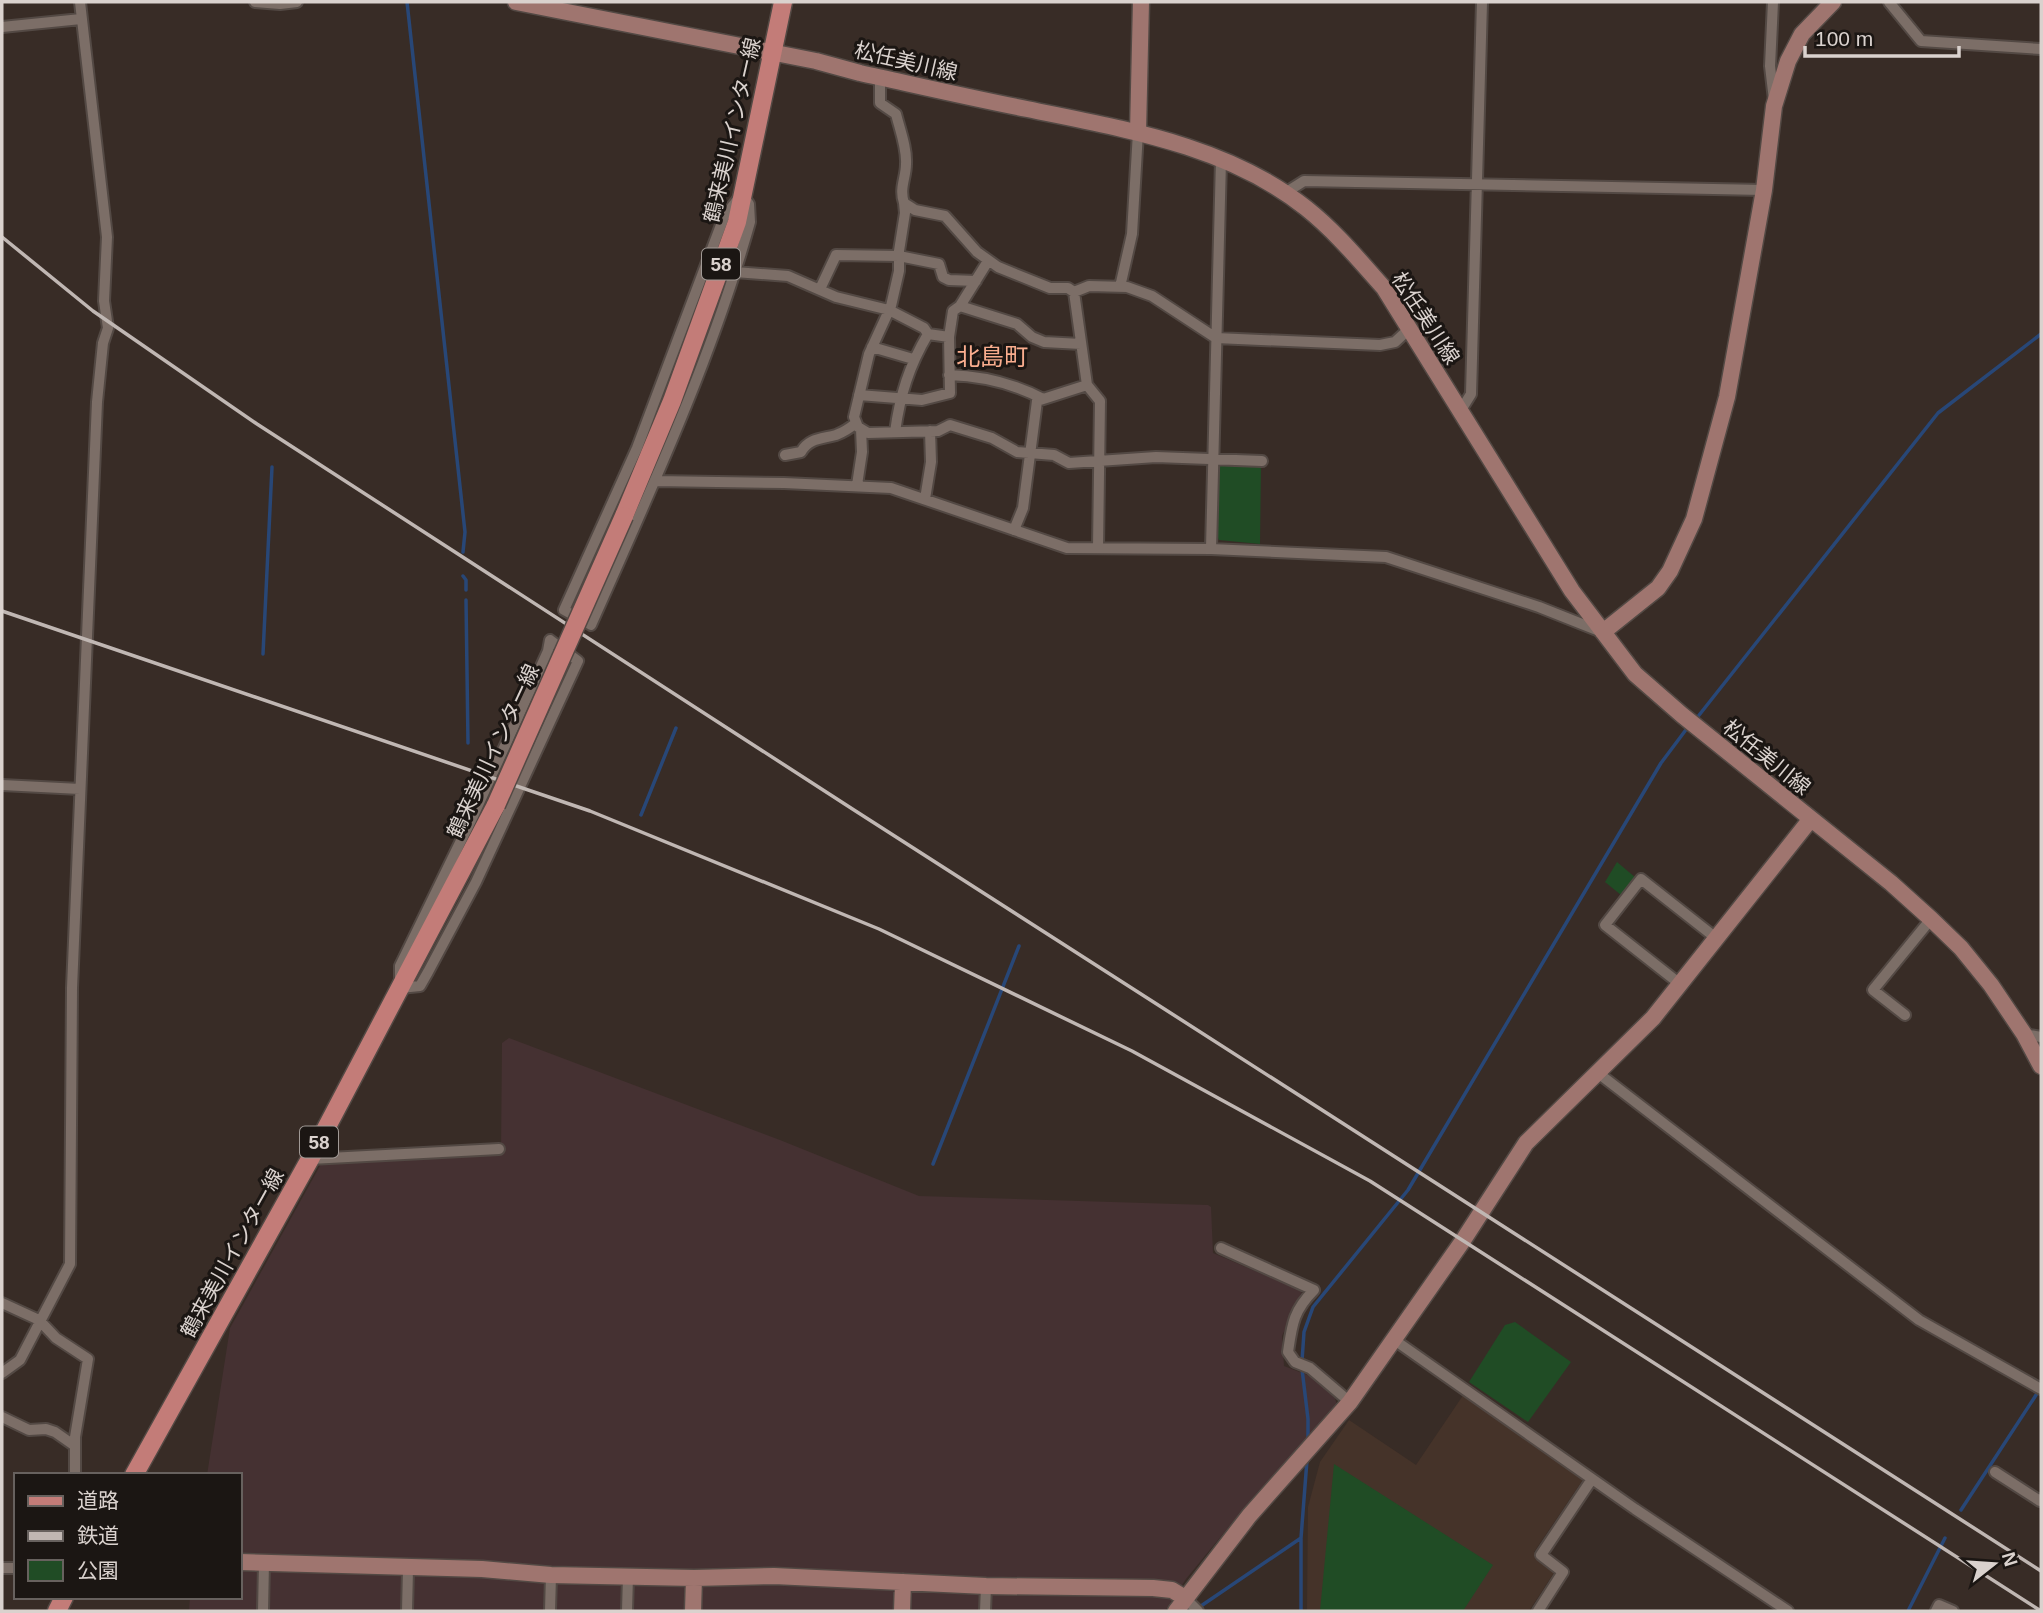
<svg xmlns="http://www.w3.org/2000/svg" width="2043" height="1613" font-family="Helvetica,'Noto Sans JP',sans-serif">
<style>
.built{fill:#453329}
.industrial{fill:#453132}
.green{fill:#204c25}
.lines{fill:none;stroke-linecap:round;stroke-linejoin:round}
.stream{stroke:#284777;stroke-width:3.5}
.street-casing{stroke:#534944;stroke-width:14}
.secondary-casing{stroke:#534944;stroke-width:19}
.primary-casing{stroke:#534944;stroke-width:21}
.street{stroke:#7c6e67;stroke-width:10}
.secondary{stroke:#9f756f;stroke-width:16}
.primary{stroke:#c37c78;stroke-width:18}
.rail{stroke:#c0b7b3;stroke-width:3.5}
.primary-bridge-casing{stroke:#534944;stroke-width:21;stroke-linecap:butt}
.primary-bridge{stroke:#c37c78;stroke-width:18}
.labels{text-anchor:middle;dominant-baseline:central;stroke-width:6;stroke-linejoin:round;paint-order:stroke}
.shield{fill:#1b1613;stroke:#a19a96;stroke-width:2}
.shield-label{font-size:19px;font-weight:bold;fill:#dad2ce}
.street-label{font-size:21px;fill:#dad2ce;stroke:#1b1613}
.quarter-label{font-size:24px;fill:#f9ad8e;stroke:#1b1613}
</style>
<rect width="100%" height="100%" fill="#382c26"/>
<path class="built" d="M1464 1394 1584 1478 1534 1552 1555 1571 1529 1611H1307L1308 1507 1320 1462 1349 1420 1416 1465Z"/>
<path class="industrial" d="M509 1038 780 1140 919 1196 1208 1205 1211 1207 1213 1253 1302 1291 1282 1336 1284 1366 1310 1376 1335 1398 1337 1405 1255 1495 1186 1579 1165 1611H189L190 1597H240V1475H207L230 1328 321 1164 501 1152 502 1043Z"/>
<path class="green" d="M1221 464 1261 466 1260 544 1219 540 1217 536 1219 468Z
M1617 862 1636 878 1621 895 1605 882Z
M1515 1322 1571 1362 1528 1422 1469 1382 1505 1325Z
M1334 1464 1493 1565 1463 1611H1320Z"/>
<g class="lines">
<path class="stream" d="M407 2 465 532 463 552
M463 576 466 580V590
M466 600 468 743
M263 654 272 467
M1696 719 1938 413 2041 334
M641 815 676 728
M933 1164 1019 946
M1302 1361 1304 1332 1313 1307 1408 1190 1661 763 1688 727
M1302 1369 1308 1419V1441
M1961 1510 2038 1392
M1198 1608 1301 1538
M1301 1611V1538L1307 1460
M1908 1611 1945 1538"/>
<g class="street-casing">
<path id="street" d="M255 2 280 4 297 2
M1773 2 1770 66 1774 100
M1889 2 1921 41 2041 49
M2 27 81 19
M880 77V103L896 114C900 130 907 148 906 164 906 178 899 188 904 203L915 210 945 216 977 252 998 267 1050 288H1068L1074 292 1089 286 1127 287 1152 296 1216 338 1380 345 1395 342 1409 329
M1285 193 1304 181 1764 190
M742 194 749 204 750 222C711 361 649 494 591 625L564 610 637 448 724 217Z
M904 203 905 213 899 251V271L891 306 869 354 854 417 858 427 868 433 938 431 950 425 992 438 1017 452 1054 455 1069 463 1156 457 1262 461
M735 272 788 276 836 297 889 310 924 328 928 334
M1120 287 1132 234 1138 132
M820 289 836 255 899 256 939 264 943 277 949 280 976 281
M1074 292 1087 385 1100 401 1098 548
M960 306 1017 324 1032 337 1044 342 1081 344
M872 347 913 359
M949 375C982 376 1013 383 1043 399
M859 395 922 400 950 393 949 337 953 311 960 306 988 261
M1461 410 1471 394 1482 2
M895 432C900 395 909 366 928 334L949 337
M785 455 801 452C809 438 822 439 836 435 844 432 850 428 856 423
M655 481 784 483 891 488 1067 548 1211 549 1386 557 1539 607 1602 632
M857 485 862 452 861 429
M925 499 931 462 930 431
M1014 530 1023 508 1037 401 1087 385
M1211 549 1221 160
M550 640 578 661 476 882 428 972 420 986 400 988V966L474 814 548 651Z
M2 785 80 789
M1680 984 1605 925 1641 879 1716 938
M1905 1015 1873 990 1931 919
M2024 1034 2041 1037
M1598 1073 1919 1320 2041 1389
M310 1159 499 1149
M1221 1248 1314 1290C1293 1311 1292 1325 1288 1352L1295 1362 1310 1368 1350 1402
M2 1303 39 1320 56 1338 88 1359 75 1437V1475
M1393 1339 1635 1509 1788 1611
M2 1373 20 1360 70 1264 72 988 97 402 103 343 108 328 104 301 107 237 80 2
M2 1417 29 1430 46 1429 55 1432 75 1446
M1995 1472 2040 1501 2041 1499
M2 1568H16
M1185 1598 1198 1611
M263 1611 264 1563
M407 1611 408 1569
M550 1611 551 1575
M627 1611 628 1576
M985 1611 986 1586
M1538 1611 1563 1572 1541 1555 1592 1479
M1936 1611 1939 1605 1953 1611"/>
</g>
<g class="secondary-casing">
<path id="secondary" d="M516 2 816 61 860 73C915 85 971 98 1027 109 1123 129 1227 145 1306 208 1335 231 1359 260 1384 288L1572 591 1635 674 1682 715 1891 883 1931 919 1961 948 1991 985 2024 1034 2041 1066
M1138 132 1141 2
M1603 632 1658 588 1670 571 1694 519 1727 397 1764 190 1774 106 1788 61 1802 34 1833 2
M240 1562 482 1569 551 1575 694 1578 774 1576 986 1586 1153 1588 1172 1590 1185 1598
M693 1611 694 1578
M902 1611 903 1582
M1176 1611 1249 1516 1350 1402 1462 1242 1526 1143 1653 1018 1810 820"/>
</g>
<g class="primary-casing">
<path id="primary" d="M624 516 672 401 737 222 783 2
M134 1475 310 1159 496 805
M57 1611 64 1597"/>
</g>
<use href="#street" class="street"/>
<use href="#secondary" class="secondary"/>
<use href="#primary" class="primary"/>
<path class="rail" d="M2 237 93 311 257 424 854 810 2041 1571
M2 611 590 811 879 929 1132 1051 1370 1181 2041 1611"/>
<g class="primary-bridge-casing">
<path id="primary-bridge" d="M496 805 624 516"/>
</g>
<use href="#primary-bridge" class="primary-bridge"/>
</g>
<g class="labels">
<g class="shield">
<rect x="702" y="248.5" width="38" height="31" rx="5"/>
<rect x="300" y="1126.5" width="38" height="31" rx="5"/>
</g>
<g class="shield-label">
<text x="721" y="264">58</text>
<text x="319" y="1142">58</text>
</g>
<g class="street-label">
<text transform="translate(906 61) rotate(13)">松任美川線</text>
<text transform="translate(732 130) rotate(-77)">鶴来美川インター線</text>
<text transform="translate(1426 318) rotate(57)">松任美川線</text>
<text transform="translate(493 751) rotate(-65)">鶴来美川インター線</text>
<text transform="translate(1767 757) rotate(39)">松任美川線</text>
<text transform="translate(232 1253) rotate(-61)">鶴来美川インター線</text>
</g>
<g class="quarter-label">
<text x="992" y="356">北島町</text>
</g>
</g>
<rect width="2043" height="1613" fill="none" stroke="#dad2ce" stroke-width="7"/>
<rect x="14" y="1473" width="228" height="126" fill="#1b1613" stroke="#67615e" stroke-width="2"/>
<rect x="28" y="1496" width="35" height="10" fill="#c37c78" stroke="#67615e" stroke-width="2"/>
<text x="77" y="1508" font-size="21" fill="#dad2ce">道路</text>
<rect x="28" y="1531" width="35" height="10" fill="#c0b7b3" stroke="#67615e" stroke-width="2"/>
<text x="77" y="1543" font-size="21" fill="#dad2ce">鉄道</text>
<rect x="28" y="1560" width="35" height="21" fill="#204c25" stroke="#67615e" stroke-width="2"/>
<text x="77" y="1578" font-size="21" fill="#dad2ce">公園</text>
<g transform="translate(1994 1564) rotate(73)" stroke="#1b1613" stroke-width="5" paint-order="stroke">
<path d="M0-5L12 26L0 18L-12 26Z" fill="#dad2ce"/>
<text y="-10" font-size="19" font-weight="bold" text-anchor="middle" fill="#dad2ce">N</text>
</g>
<path d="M1805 46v10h154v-10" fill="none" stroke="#dad2ce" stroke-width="3.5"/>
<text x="1815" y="46" font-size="21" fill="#dad2ce" stroke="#1b1613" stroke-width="5" paint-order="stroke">100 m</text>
</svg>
